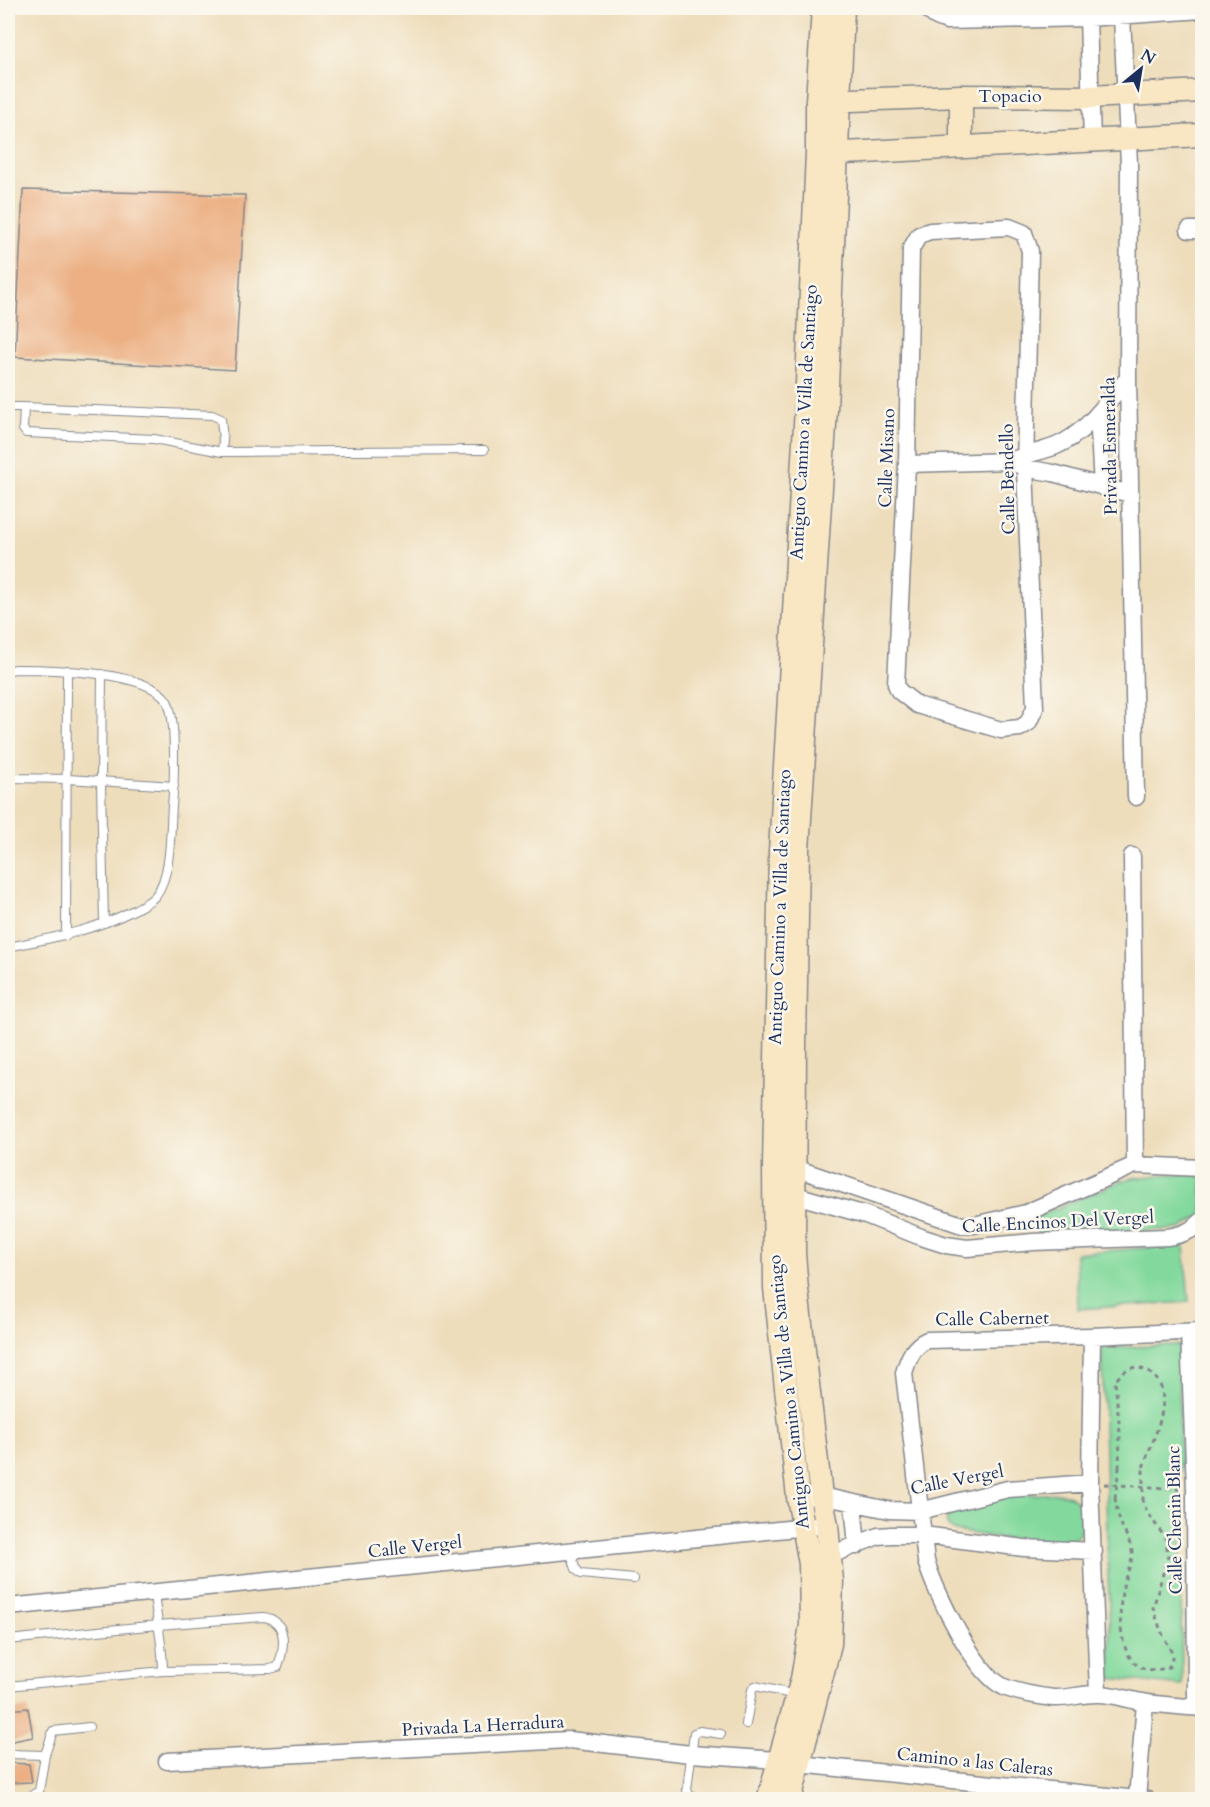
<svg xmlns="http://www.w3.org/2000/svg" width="1210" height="1807" font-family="Cardo,serif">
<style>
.green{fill:#83d99d;stroke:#4f847e;stroke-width:1.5}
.building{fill:#ecb084}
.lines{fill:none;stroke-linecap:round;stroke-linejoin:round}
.lane-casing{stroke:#84868c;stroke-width:10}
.street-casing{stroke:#84868c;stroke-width:19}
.secondary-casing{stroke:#84868c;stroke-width:25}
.path{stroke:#84868c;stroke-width:3;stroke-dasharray:4.5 4.5;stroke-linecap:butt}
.lane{stroke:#fff;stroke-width:8}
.street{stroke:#fff;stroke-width:16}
.secondary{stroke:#f9e7c3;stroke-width:22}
.path-bridge{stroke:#84868c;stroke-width:3;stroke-dasharray:4.5 4.5;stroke-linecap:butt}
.labels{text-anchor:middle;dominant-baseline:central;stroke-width:5;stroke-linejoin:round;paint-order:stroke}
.street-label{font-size:18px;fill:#1b2f5e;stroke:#fbf7ec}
</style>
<rect width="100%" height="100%" fill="#fbf7ec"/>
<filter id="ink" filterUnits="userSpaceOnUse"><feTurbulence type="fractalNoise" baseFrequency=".0167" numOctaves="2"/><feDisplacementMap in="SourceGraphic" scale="12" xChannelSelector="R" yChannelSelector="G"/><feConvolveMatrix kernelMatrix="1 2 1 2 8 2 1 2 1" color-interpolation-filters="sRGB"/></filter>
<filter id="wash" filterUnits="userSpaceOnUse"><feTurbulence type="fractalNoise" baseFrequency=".008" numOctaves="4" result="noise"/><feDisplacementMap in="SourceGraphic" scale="24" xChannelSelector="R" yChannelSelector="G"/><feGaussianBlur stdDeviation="1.35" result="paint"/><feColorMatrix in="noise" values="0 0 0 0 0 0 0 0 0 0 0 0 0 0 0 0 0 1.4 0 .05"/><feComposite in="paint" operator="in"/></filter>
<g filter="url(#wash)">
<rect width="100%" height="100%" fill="#edb"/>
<path class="green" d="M1171 1174 1202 1176V1215L1180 1229 1041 1235C1034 1230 1032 1225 1036 1217L1119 1182 1132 1178Z
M1184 1245 1189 1302 1078 1309 1076 1253Z
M1179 1345 1182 1686 1111 1678 1102 1348Z
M1058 1493C1069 1495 1075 1497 1082 1506 1082 1515 1084 1530 1076 1537 1062 1550 976 1534 955 1531L948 1526 946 1521 951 1510 989 1498Z"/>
<g id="blocks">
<path class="building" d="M23 190 245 195 235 370 15 357Z
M28 1708 33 1737 8 1742V1710Z
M8 1763 29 1764 32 1782 8 1783Z"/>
</g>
</g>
<g filter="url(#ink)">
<use href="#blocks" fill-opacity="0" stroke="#84868c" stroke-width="1.5"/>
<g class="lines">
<g class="lane-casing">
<path id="lane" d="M8 407H24L212 415 221 419 223 440 222 452 154 439 26 433 23 429 24 407
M222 452 484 450
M8 671 15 669C48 669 150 671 167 701 177 718 174 785 172 806 170 831 172 874 156 895 152 901 141 906 134 910 93 931 52 938 8 947
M102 674 101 783 104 923
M8 778 68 779 174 786
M66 936 67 670
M570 1551 576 1569 581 1574 634 1579
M8 1640 158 1625 263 1617C288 1620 285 1647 278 1667L270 1669 163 1671C163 1644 156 1618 154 1592
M8 1686 163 1671
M746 1724 752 1690 755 1686 796 1695
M8 1754 45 1755
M8 1798 29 1797 39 1791 45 1755 53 1731 89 1727
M701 1800 690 1796 687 1790 694 1733 700 1731 721 1734"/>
</g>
<g class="street-casing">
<path id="street" d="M928 8C931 16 939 18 947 21L1088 18 1202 10
M1122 16 1129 164 1128 378 1136 797
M1088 18 1092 140
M1009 227 1024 233 1030 251 1025 468 1035 708 1028 723 1020 728 1001 730 917 705 899 691 896 684 907 464 911 249 919 235 930 231Z
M1189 230H1202
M1098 413 1102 487
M1015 463 1025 468 1053 473 1130 494
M907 464 1011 461C1026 454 1041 452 1056 446 1087 433 1107 402 1128 378
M1132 856 1135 1165
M784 1168H795L962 1225H974L1026 1213 1135 1165 1202 1168
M785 1194 795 1195 866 1215 921 1237 946 1245 967 1248 1033 1242 1167 1237C1182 1235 1192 1231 1202 1221
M1202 1331 1092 1336 927 1340C913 1346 908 1359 904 1373L926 1561C935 1592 975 1674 1004 1687 1019 1693 1037 1696 1053 1698 1069 1699 1083 1693 1099 1694 1113 1694 1129 1700 1143 1702 1163 1706 1183 1706 1202 1708
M1189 1332 1195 1490 1196 1707
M1092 1336 1090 1483 1098 1693
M798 1497 821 1496 889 1510 920 1511 1008 1489 1090 1483
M853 1504 857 1546
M821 1559 878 1536 891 1535H923L1024 1548 1094 1551
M8 1607 827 1525
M167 1761 569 1740 691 1754 778 1760 799 1764 1147 1800
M1137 1799 1145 1703"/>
</g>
<g class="secondary-casing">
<path id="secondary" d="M961 96V147
M823 101 961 96 1090 97 1202 91
M824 154 1202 135
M768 1800 802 1679 811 1625 810 1564 798 1497 775 1288 774 1167 780 852 806 407 817 153V101L823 8
M790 1800 830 1644 832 1581 827 1525 821 1496 797 1290 794 1253 795 1046 798 850 826 409 843 8"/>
</g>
<path class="path" d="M1119 1468 1120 1433 1115 1381C1123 1372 1130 1364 1142 1369 1184 1385 1151 1441 1143 1468
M1104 1484 1181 1489
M1115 1498C1116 1505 1117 1513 1120 1521 1123 1530 1130 1541 1132 1551 1133 1562 1127 1572 1124 1582 1118 1606 1116 1662 1146 1669 1154 1671 1162 1669 1169 1667L1173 1655 1161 1631 1153 1608 1168 1556 1166 1539 1147 1512 1143 1501"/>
<use href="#lane" class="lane"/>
<use href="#street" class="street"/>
<use href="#secondary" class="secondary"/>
<path class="path-bridge" d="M1115 1498 1119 1468
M1143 1501V1468"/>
</g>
</g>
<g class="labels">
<g class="street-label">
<text x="1010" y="96">Topacio</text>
<text transform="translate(804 422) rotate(-87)">Antiguo Camino a Villa de Santiago</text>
<text transform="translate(1110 446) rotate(-91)">Privada Esmeralda</text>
<text transform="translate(887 458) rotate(-88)">Calle Misano</text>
<text transform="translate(1008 479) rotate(-91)">Calle Bendello</text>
<text transform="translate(780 907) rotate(-88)">Antiguo Camino a Villa de Santiago</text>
<text transform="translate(1058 1222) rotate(-3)">Calle Encinos Del Vergel</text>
<text transform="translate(992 1319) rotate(-1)">Calle Cabernet</text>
<text transform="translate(789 1392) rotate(-96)">Antiguo Camino a Villa de Santiago</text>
<text transform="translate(957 1480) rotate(-11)">Calle Vergel</text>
<text transform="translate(1175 1520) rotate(-91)">Calle Chenin Blanc</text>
<text transform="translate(415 1547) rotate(-6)">Calle Vergel</text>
<text transform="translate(483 1726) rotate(-3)">Privada La Herradura</text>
<text transform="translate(975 1762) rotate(6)">Camino a las Caleras</text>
</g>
</g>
<rect width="1210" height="1807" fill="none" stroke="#fbf7ec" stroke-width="30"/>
<g transform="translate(1141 69) rotate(30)" stroke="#fbf7ec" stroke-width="4.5" paint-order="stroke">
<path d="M0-4.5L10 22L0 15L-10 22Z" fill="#1b2f5e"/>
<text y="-9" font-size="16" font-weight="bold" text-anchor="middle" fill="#1b2f5e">N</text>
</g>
</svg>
